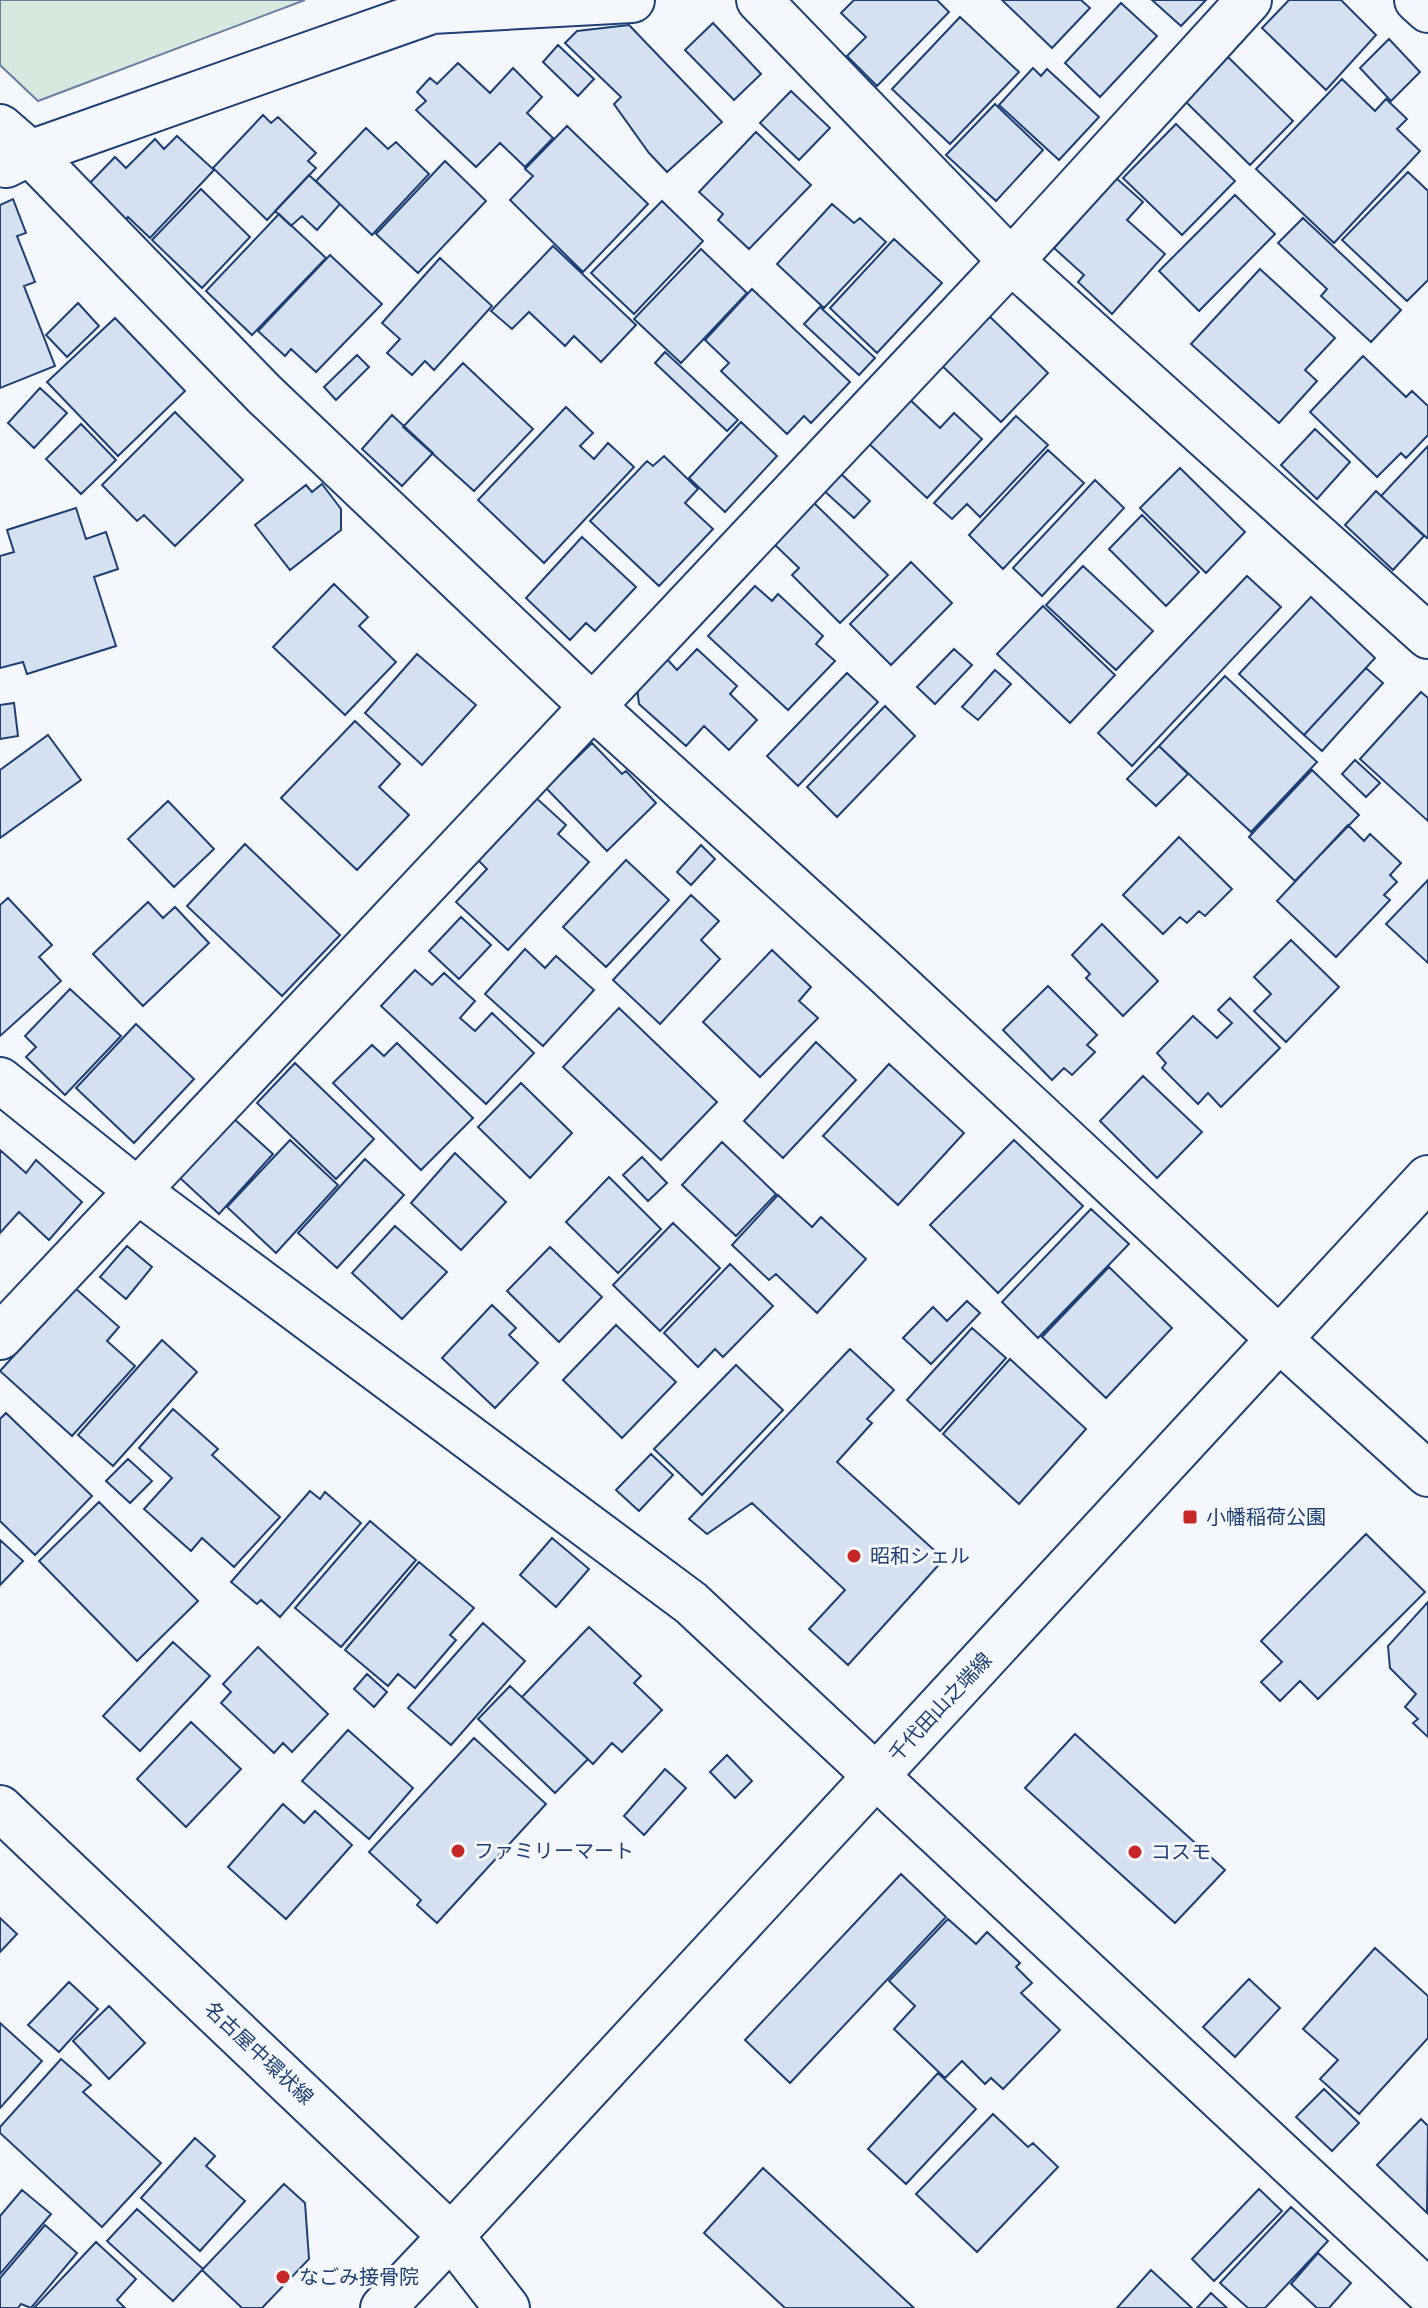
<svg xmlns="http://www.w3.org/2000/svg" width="1428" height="2308" font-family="'PT Sans','Noto Sans JP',sans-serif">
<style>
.green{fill:#d7e8df;stroke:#687fa3;stroke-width:2}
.building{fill:#d5e0f0;stroke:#1d3f73;stroke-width:2}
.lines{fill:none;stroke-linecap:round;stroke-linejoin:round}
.minor-casing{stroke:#1d3f73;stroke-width:48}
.tertiary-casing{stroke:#1d3f73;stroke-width:48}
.secondary-casing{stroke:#1d3f73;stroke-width:48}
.primary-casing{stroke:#1d3f73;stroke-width:48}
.minor{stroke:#f4f7fb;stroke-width:44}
.tertiary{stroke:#f4f7fb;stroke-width:44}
.secondary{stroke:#f4f7fb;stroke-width:44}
.primary{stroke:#f4f7fb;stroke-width:44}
.poi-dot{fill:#c62828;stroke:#f4f7fb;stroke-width:3}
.labels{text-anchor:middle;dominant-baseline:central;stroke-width:6;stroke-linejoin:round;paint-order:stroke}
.poi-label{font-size:20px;fill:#1d3f73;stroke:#f4f7fb;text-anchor:start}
.street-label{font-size:20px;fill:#1d3f73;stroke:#f4f7fb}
</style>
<rect width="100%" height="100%" fill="#f4f7fb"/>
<path class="green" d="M0 0H305L38 101 0 65Z"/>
<path class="building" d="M854 0H937L949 12 877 86 847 56 866 37 841 13Z
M1002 0H1081L1090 8 1052 48Z
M1152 0H1206L1181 26Z
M1289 0H1341L1376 35 1326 90 1262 28Z
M1121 3 1157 36 1100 97 1065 63Z
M960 17 1019 72 950 144 892 89Z
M713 23 761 74 734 100 685 50Z
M629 25 722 122 667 172 649 153 614 104 621 97 565 43 577 31Z
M1389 39 1420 72 1391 101 1360 68Z
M558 45 594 79 578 96 543 62Z
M1228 57 1293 121 1250 165 1185 101Z
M458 63 490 93 513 68 542 97 527 113 553 138 525 167 500 143 476 167 416 110 426 101 417 92 430 78 437 84Z
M1033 68 1041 76 1047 69 1099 117 1059 160 999 105Z
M1342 79 1375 111 1386 99 1407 119 1397 129 1420 151 1334 243 1256 169Z
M791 91 830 128 799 160 760 123Z
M995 104 1043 150 996 201 946 155Z
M263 115 271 123 278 117 316 153 308 161 316 168 267 220 213 168Z
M1176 124 1235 181 1182 235 1123 178Z
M567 126 648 204 583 272 510 200 533 176 525 169Z
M366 128 388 149 396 142 429 174 372 235 316 181Z
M756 132 811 185 749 249 718 220 723 214 699 192Z
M177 136 214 170 150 238 128 217 121 225 83 190 115 157 126 168 155 139 164 149Z
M445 161 486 201 418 273 376 234Z
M1106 169 1143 202 1127 220 1165 254 1112 314 1078 282 1084 275 1054 248 1073 227 1062 218Z
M1408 172 1428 191V280L1407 301 1342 240Z
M309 175 340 204 317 230 302 216 291 226 275 211Z
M201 189 250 237 202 288 152 240Z
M1235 195 1275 234 1199 311 1159 271Z
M13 199 26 233 17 236 35 282 24 286 55 366 0 388V205Z
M662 201 703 241 634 314 591 273Z
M832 204 854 223 860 218 886 242 824 308 777 264Z
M279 214 326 258 252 335 206 291Z
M1303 218 1401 310 1371 342 1321 296 1327 289 1278 243Z
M894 239 942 283 877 353 830 308Z
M553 246 636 325 601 362 574 336 565 346 529 312 512 329 491 311Z
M701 249 747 293 681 363 634 319Z
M330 255 382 304 316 372 291 349 285 356 258 331Z
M440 258 492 306 434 370 425 361 412 375 387 353 400 339 382 323Z
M1260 269 1335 338 1305 370 1317 381 1279 423 1191 344Z
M752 289 850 382 811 423 804 416 787 434 721 371 729 363 705 340Z
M78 303 99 326 67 357 46 335Z
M820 307 875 358 859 375 804 324Z
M984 311 1048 373 1001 422 937 361Z
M115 318 185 391 118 456 47 382Z
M665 352 738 420 727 431 655 363Z
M357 355 369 367 336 400 324 387Z
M1363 356 1406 397 1412 391 1428 406V435L1406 458 1401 453 1377 477 1310 412Z
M463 363 533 429 474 491 403 427Z
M40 388 67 413 34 448 8 423Z
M906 396 940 428 954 413 982 439 927 498 865 440Z
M566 407 593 433 580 446 594 459 608 443 634 467 544 563 478 500Z
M175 412 243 480 175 546 144 515 137 521 102 485Z
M392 415 433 453 402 486 362 449Z
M1016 416 1048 445 980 517 967 504 952 519 934 503Z
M741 422 777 456 725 512 689 478Z
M81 424 116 460 81 494 46 459Z
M1315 429 1350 462 1317 499 1281 465Z
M1428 446V537L1427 538 1381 496Z
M1048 450 1084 483 1003 569 969 535Z
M664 456 698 489 685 503 713 529 659 586 590 521 647 461 653 466Z
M1180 468 1245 532 1206 573 1140 508Z
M838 471 870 501 854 518 821 488Z
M1095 480 1124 508 1042 596 1013 568Z
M322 484 341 509V530L290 570 255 525 306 485 312 492Z
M1376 491 1424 536 1393 570 1345 525Z
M813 502 888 575 840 623 792 575 799 568 773 543Z
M76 508 86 539 106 532 118 569 94 577 116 646 27 674 23 662 0 668V556L14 552 7 530Z
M1142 515 1199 572 1166 606 1109 549Z
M582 537 636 587 595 631 586 623 570 640 526 598Z
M911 562 952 603 891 665 850 624Z
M1083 566 1153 631 1116 670 1046 605Z
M1247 576 1281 607 1132 766 1098 733Z
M334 584 368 617 359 626 396 662 345 715 273 647Z
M755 586 772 601 778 594 823 636 816 644 835 661 788 710 708 636Z
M1311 597 1375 658 1304 735 1239 674Z
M1043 606 1115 675 1070 723 997 654Z
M697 649 737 686 730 694 757 720 729 750 704 726 686 746 639 704 637 687 666 658 677 670Z
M954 649 972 665 935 704 917 687Z
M417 654 476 705 422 765 365 713Z
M1366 668 1383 683 1322 751 1304 735Z
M995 670 1011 684 978 720 962 707Z
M847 673 878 702 798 786 767 756Z
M1225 676 1317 762 1251 832 1159 746Z
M1421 692 1428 698V821L1360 759Z
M14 703 18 736 0 739V705Z
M885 706 915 736 837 817 807 787Z
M355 721 400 764 379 787 409 815 357 870 281 798Z
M48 735 81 780 0 838V770Z
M592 743 622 774 626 771 656 803 607 851 546 788Z
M1159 746 1188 774 1156 806 1127 779Z
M1355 760 1380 783 1366 797 1342 774Z
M1312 770 1359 815 1295 881 1249 837Z
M534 796 566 825 558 834 589 862 508 950 456 902 487 869 477 859Z
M168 801 214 849 174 887 128 839Z
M1348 825 1364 841 1370 834 1401 863 1390 875 1397 882 1384 895 1390 900 1336 957 1277 901Z
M1179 837 1232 889 1205 916 1199 911 1187 923 1180 917 1163 934 1123 895Z
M245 844 340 935 282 996 187 906Z
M701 845 715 859 691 885 677 872Z
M626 860 669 900 606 967 563 927Z
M1428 880V963L1386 924Z
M691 895 719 921 701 940 720 959 660 1024 613 980Z
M8 898 52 945 39 957 61 981 0 1036V905Z
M148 902 163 918 175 907 209 943 143 1006 93 954Z
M461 917 491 945 459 979 429 951Z
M1102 924 1158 981 1123 1016 1086 978 1090 974 1072 955Z
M1291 940 1339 987 1286 1042 1254 1011 1271 994 1254 977Z
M525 949 545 968 556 956 594 990 543 1046 485 994Z
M772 950 811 987 799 1001 818 1018 760 1077 703 1022Z
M415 970 432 985 444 973 475 1001 460 1018 475 1031 492 1013 534 1053 486 1104 381 1006Z
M1048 986 1097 1035 1087 1045 1095 1052 1072 1075 1064 1068 1052 1080 1003 1030Z
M70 989 121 1036 65 1095 26 1057 36 1047 25 1036Z
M1230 998 1280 1048 1221 1107 1208 1093 1198 1104 1162 1068 1166 1063 1157 1053 1193 1016 1217 1038 1232 1023 1218 1010Z
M619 1008 717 1102 661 1160 563 1067Z
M136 1024 194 1079 134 1143 76 1088Z
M816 1042 856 1080 783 1158 744 1121Z
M397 1043 473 1118 421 1170 333 1083 372 1045 384 1056Z
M295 1063 374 1139 336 1179 257 1103Z
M889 1064 964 1133 898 1205 823 1136Z
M1143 1076 1202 1132 1157 1178 1100 1121Z
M521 1083 572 1133 530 1178 478 1127Z
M233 1118 273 1154 219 1214 179 1177Z
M290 1140 338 1185 276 1253 227 1207Z
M1014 1140 1083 1206 998 1293 930 1225Z
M722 1142 776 1194 736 1236 682 1185Z
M0 1150 26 1173 36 1160 82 1202 49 1240 19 1212 0 1233Z
M455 1153 506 1202 461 1250 411 1203Z
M642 1157 667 1183 648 1201 623 1175Z
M365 1159 404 1195 337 1268 298 1233Z
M609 1177 661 1229 618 1273 566 1222Z
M778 1195 812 1227 821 1217 866 1259 817 1313 776 1274 769 1280 732 1245Z
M1091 1209 1129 1244 1038 1338 1002 1302Z
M673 1223 720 1268 660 1331 613 1285Z
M395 1226 447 1272 402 1319 352 1273Z
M127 1246 152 1267 126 1299 100 1277Z
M550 1247 602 1297 559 1342 507 1291Z
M730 1264 773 1306 723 1357 715 1349 698 1367 664 1333Z
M1109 1267 1172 1328 1106 1398 1042 1337Z
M75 1288 119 1327 107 1341 135 1366 72 1436 0 1371Z
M967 1301 980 1313 931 1364 903 1338 933 1307 947 1321Z
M492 1305 516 1328 509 1335 538 1363 495 1408 442 1358Z
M616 1325 676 1382 622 1438 563 1380Z
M972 1328 1006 1358 940 1431 907 1400Z
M162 1340 197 1372 113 1466 78 1435Z
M850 1349 894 1390 867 1419 872 1423 837 1462 944 1559 848 1665 809 1629 845 1590 752 1503 707 1534 689 1519Z
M1010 1359 1086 1429 1019 1504 943 1434Z
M736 1365 783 1410 702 1495 654 1449Z
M173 1409 218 1449 212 1455 280 1517 234 1567 202 1538 191 1551 144 1509 172 1478 139 1448Z
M6 1413 92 1496 35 1555 0 1521V1419Z
M651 1454 673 1475 639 1511 616 1490Z
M128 1459 152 1481 130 1503 106 1481Z
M310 1491 320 1499 325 1492 361 1523 280 1617 261 1600 257 1604 231 1582Z
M99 1502 198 1601 137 1661 39 1561Z
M370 1521 416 1560 341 1647 295 1608Z
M1366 1534 1425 1592 1318 1699 1300 1681 1280 1701 1261 1682 1282 1662 1261 1641Z
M552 1538 589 1569 556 1607 520 1575Z
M0 1540 23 1561 0 1585Z
M419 1562 474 1608 450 1635 456 1640 415 1688 398 1674 388 1686 345 1650Z
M1428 1602V1737L1413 1723 1418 1719 1405 1707 1416 1694 1390 1668 1388 1646Z
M483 1623 525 1661 451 1745 408 1708Z
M589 1627 641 1676 634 1683 662 1710 622 1752 612 1743 593 1764 522 1697Z
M173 1642 210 1676 140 1751 103 1716Z
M258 1647 328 1714 292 1752 283 1743 274 1753 221 1703 231 1692 223 1684Z
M367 1674 387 1692 374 1707 354 1689Z
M510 1686 588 1759 555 1793 478 1719Z
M191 1722 241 1769 186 1827 137 1779Z
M348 1730 413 1788 369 1839 302 1781Z
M1075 1734 1225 1870 1175 1923 1025 1788Z
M474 1738 546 1804 437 1923 417 1905 421 1900 369 1852Z
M727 1755 752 1781 735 1798 710 1772Z
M665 1769 686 1788 644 1835 624 1816Z
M283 1804 304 1823 315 1811 352 1845 286 1919 228 1867Z
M901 1874 946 1917 790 2083 745 2040Z
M0 1918 17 1934 0 1952Z
M948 1919 976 1944 987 1932 1020 1963 1016 1967 1032 1983 1021 1993 1060 2030 1003 2089 991 2078 985 2084 962 2061 945 2078 894 2029 915 2006 889 1981Z
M1375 1948 1428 1996V2038L1359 2114 1320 2079 1338 2060 1303 2029Z
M1249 1979 1280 2008 1235 2057 1203 2027Z
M69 1982 98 2009 59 2052 28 2025Z
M109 2006 145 2043 109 2079 73 2041Z
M0 2023 42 2061 0 2108Z
M61 2059 91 2085 83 2092 161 2163 102 2227 0 2133V2127Z
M938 2073 976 2109 906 2184 868 2149Z
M1324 2089 1359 2123 1332 2151 1296 2117Z
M993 2114 1028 2147 1033 2143 1058 2167 977 2252 916 2194Z
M1421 2119 1428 2126 1427 2213 1377 2165Z
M195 2138 215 2156 206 2166 245 2201 200 2251 141 2198Z
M763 2168 914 2308H785L704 2233Z
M284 2184 305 2203 309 2259 262 2308H242L202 2270Z
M1259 2189 1282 2211 1214 2281 1192 2259Z
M22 2190 51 2214 0 2274V2216Z
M1291 2207 1328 2241 1265 2308H1248L1220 2283Z
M137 2209 203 2269 173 2301 107 2241Z
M45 2225 77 2253 31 2308 21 2304 18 2308H0V2278Z
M96 2242 136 2279 117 2300 125 2308H34Z
M1318 2253 1351 2283 1329 2308H1317L1291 2284Z
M1151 2270 1192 2308H1117Z
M1211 2293 1227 2308H1197Z"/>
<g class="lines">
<g class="minor-casing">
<path id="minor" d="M759 0 1011 261 1428 636
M1417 0 1428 10
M0 127 30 153 264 394 591 705 883 970 1279 1339 1428 1474
M6 165 30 153 432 11 632 0
M0 1080 138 1191 691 1603 1428 2292
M0 1337 1011 261 1249 0"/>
</g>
<g class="tertiary-casing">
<path id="tertiary" d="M451 2236 1428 1178"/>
</g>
<g class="secondary-casing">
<path id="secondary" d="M383 2308 451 2236"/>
</g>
<g class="primary-casing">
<path id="primary" d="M0 1808 451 2236 507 2308"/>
</g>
<use href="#minor" class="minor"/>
<use href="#tertiary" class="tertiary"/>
<use href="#secondary" class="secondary"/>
<use href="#primary" class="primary"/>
</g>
<g class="poi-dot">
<rect x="1182" y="1509" width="16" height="16" rx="4"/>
<circle cx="854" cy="1556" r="8"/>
<circle cx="458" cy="1851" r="8"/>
<circle cx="1135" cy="1852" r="8"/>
<circle cx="283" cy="2277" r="8"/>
</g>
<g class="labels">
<g class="poi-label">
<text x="1206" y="1517">小幡稲荷公園</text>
<text x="870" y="1556">昭和シェル</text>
<text x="474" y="1851">ファミリーマート</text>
<text x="1151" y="1852">コスモ</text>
<text x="299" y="2277">なごみ接骨院</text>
</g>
<g class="street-label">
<text transform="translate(940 1707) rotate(-47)">千代田山之端線</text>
<text transform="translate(259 2053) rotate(43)">名古屋中環状線</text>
</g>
</g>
</svg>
